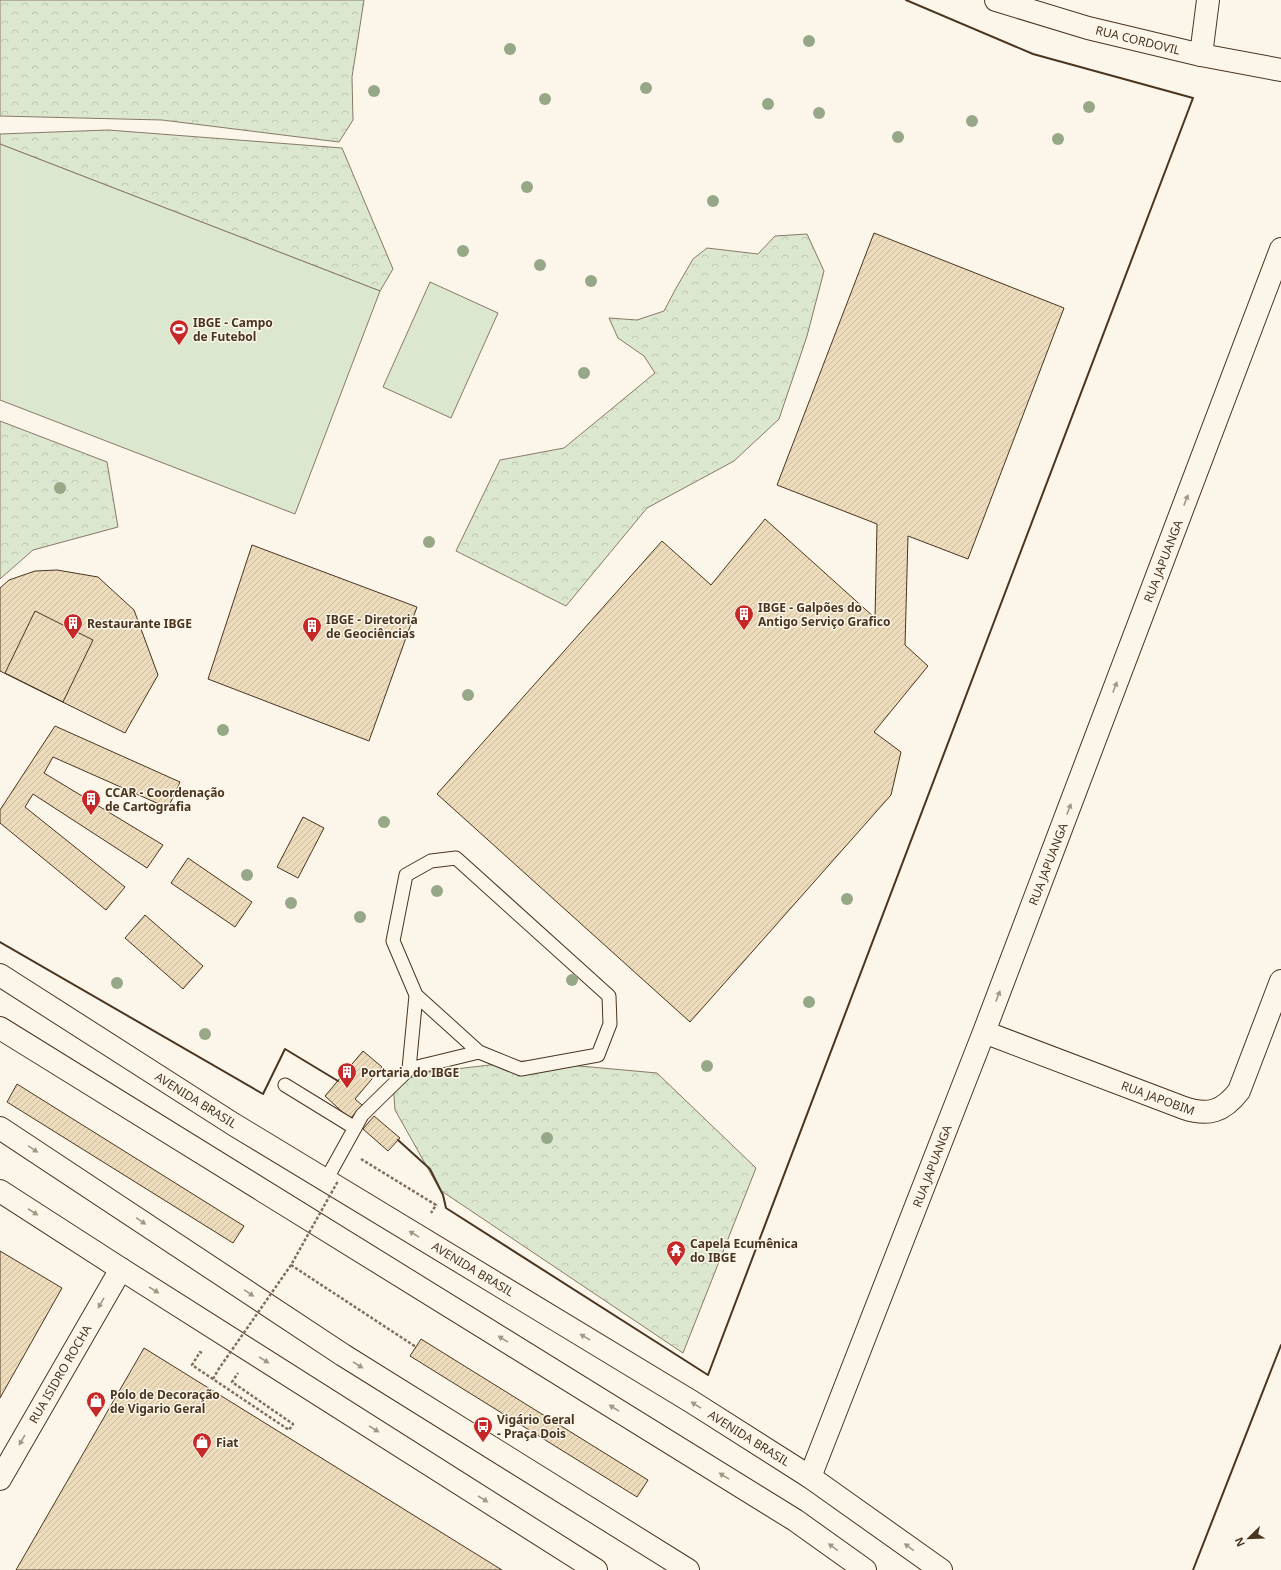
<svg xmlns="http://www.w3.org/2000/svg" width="1281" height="1570" font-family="'Noto Sans',sans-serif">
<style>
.park{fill:url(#park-crowns);stroke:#887966}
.pitch{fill:#dce7d0;stroke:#887966}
.building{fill:url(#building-hatch);stroke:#4a3520}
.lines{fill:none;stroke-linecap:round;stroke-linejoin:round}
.service-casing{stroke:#4a3520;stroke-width:15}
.minor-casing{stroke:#4a3520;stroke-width:24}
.secondary-casing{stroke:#4a3520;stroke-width:24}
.trunk-casing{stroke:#4a3520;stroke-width:24}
.motorway-casing{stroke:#4a3520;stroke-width:24}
.path{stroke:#7f6f5c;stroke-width:2.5;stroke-dasharray:3 2;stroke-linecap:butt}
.service{stroke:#fbf6e9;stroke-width:13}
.minor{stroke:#fbf6e9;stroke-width:22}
.secondary{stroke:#fbf6e9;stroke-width:22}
.trunk{stroke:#fbf6e9;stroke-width:22}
.motorway{stroke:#fbf6e9;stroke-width:22}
.path-bridge{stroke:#7f6f5c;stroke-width:2.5;stroke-dasharray:3 2;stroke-linecap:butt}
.wall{stroke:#4a3520;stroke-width:2}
.tree{fill:#96a887}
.oneway{fill:#a29684}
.labels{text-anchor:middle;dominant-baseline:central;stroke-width:3;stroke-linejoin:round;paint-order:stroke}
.street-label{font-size:12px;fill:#4a3520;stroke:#fbf6e9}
.poi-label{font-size:12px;font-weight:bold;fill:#4a3520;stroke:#fbf6e9;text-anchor:start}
</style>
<defs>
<pattern id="park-crowns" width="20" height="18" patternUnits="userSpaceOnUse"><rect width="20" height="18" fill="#dce7d0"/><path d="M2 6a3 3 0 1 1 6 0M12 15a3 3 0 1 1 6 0" fill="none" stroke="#bec7b2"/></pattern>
<pattern id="building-hatch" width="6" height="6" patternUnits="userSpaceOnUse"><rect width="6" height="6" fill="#ecdcbc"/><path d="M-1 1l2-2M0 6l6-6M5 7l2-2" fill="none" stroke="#ccbda1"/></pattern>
</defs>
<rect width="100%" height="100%" fill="#fbf6e9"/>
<path class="park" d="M0 0H364L352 77 353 120 339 142 162 120 0 116Z
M108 130 342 148 393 269 380 291 0 144V134Z
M807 234 824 271 807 336 779 419 734 461 647 508 566 606 456 551 500 460 564 448 655 373 644 356 618 338 609 318 637 320 664 311 675 290 693 259 707 248 758 254 775 236Z
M0 421 107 462 118 527 33 550 0 579Z
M524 1061 657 1073 756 1168 683 1353 440 1190 395 1110 393 1083 430 1072Z"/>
<path class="pitch" d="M0 144 380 291 295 514 0 400Z
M430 282 498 313 451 418 383 387Z"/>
<path class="building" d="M874 233 1064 308 968 559 908 536 905 645 928 666 874 732 901 752 891 795 690 1022 437 794 662 541 711 585 765 519 875 618 877 524 777 485Z
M252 545 417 607 369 741 208 679Z
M57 570 98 577 134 610 158 675 125 733 0 671V588L9 580 35 571Z
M35 611 93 640 63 702 5 673Z
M55 726 180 782 168 808 53 757 44 773 163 845 147 868 33 794 25 807 125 887 106 910 0 823V810Z
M303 817 324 828 298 878 277 867Z
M188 858 252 902 235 927 171 883Z
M145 915 203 966 183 989 125 938Z
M363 1051 382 1067 355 1099 362 1105 350 1119 325 1096Z
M17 1084 244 1226 233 1243 7 1102Z
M374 1116 400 1138 388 1151 363 1129Z
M0 1251 62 1288 0 1398Z
M421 1339 648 1480 637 1497 410 1356Z
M144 1348 502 1570H16Z"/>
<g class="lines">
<g class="service-casing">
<path id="service" d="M456 858 609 996 610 1024 598 1055 521 1069 479 1052 416 995 393 941 406 875 431 861Z
M409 1069 416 995
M285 1085 355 1128
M326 1180 362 1115 409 1069 479 1052"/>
</g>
<g class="minor-casing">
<path id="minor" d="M1201 55 1208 0
M984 1032 1184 1108C1208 1116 1223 1112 1239 1091L1281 981
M810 1477 984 1032 1281 249
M0 1479 121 1269"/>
</g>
<g class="secondary-casing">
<path id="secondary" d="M996 0 1088 28 1201 55 1281 70"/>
</g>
<g class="trunk-casing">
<path id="trunk" d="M0 975 233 1124 692 1402 810 1477 941 1570
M0 1191 121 1269 596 1570"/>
</g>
<g class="motorway-casing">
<path id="motorway" d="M0 1028 795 1520 865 1570
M0 1128 343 1355 688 1570"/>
</g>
<path class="path" d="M361 1159 436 1205 431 1213
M291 1265 416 1347
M202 1353 200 1352 192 1365 289 1430 293 1424 232 1382 238 1373
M213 1379 218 1370"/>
<use href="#service" class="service"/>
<use href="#minor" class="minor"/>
<use href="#secondary" class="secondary"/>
<use href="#trunk" class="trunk"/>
<use href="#motorway" class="motorway"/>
<path class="path-bridge" d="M218 1370 291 1265 338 1181"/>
<path class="wall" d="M0 942 263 1094 285 1049 338 1081
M398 1140 430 1169 443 1195 446 1208 708 1375 1193 98 1033 54 906 0
M1193 1570 1281 1345"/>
</g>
<g class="tree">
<circle cx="809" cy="41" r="6"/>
<circle cx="510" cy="49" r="6"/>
<circle cx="646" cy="88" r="6"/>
<circle cx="374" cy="91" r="6"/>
<circle cx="545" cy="99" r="6"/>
<circle cx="768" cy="104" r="6"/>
<circle cx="1089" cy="107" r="6"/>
<circle cx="819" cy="113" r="6"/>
<circle cx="972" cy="121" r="6"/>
<circle cx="898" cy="137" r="6"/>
<circle cx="1058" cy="139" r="6"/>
<circle cx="527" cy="187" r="6"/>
<circle cx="713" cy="201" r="6"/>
<circle cx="463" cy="251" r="6"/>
<circle cx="540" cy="265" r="6"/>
<circle cx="591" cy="281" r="6"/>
<circle cx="584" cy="373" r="6"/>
<circle cx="60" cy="488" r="6"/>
<circle cx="429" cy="542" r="6"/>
<circle cx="468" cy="695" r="6"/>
<circle cx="223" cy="730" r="6"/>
<circle cx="384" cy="822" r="6"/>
<circle cx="247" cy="875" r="6"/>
<circle cx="437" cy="891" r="6"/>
<circle cx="847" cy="899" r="6"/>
<circle cx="291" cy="903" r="6"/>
<circle cx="360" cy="917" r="6"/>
<circle cx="572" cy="980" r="6"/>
<circle cx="117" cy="983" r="6"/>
<circle cx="809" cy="1002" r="6"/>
<circle cx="205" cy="1034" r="6"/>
<circle cx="707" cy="1066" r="6"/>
<circle cx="547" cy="1138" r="6"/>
</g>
<defs><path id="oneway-solid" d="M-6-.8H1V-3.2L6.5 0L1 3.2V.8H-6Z"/></defs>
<g class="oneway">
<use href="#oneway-solid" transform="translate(1186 500) rotate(-69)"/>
<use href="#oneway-solid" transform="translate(1115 687) rotate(-69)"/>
<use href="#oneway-solid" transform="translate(1069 809) rotate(-69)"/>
<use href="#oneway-solid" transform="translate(998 996) rotate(-69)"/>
<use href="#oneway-solid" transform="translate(33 1149) rotate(34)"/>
<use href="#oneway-solid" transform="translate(33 1212) rotate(33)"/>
<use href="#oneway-solid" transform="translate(141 1221) rotate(34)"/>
<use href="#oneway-solid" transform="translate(414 1234) rotate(-149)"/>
<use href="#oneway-solid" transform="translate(154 1290) rotate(32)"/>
<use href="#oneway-solid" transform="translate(249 1293) rotate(34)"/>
<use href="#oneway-solid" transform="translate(101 1303) rotate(120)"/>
<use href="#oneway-solid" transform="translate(585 1337) rotate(-149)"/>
<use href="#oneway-solid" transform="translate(503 1339) rotate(-148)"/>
<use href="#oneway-solid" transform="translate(264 1360) rotate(32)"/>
<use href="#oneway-solid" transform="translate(358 1365) rotate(32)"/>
<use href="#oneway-solid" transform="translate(696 1405) rotate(-148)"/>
<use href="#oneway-solid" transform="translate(614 1408) rotate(-148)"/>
<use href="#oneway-solid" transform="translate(374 1429) rotate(32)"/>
<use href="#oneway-solid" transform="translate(22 1440) rotate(120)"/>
<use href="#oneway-solid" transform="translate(724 1476) rotate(-148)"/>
<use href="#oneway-solid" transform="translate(483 1499) rotate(32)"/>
<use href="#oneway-solid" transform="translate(833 1547) rotate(-144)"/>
<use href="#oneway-solid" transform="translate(909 1547) rotate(-144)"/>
</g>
<defs>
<g id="stadium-pin" transform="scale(1)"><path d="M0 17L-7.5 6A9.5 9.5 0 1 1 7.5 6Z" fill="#c62828" stroke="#fbf6e9"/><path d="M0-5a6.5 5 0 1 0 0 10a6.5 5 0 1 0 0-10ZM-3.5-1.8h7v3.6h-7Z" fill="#fff"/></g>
<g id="building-pin" transform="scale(1)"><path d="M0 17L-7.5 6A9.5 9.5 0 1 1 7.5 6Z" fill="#c62828" stroke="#fbf6e9"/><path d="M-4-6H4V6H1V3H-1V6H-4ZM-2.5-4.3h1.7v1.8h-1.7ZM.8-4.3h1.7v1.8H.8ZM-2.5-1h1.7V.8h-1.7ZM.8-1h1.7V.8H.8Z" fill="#fff"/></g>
<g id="temple-pin" transform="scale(1)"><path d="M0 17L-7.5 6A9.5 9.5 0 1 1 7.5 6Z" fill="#c62828" stroke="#fbf6e9"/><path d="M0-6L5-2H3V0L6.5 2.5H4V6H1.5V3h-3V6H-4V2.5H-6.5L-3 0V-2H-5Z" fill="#fff"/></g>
<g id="shop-pin" transform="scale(1)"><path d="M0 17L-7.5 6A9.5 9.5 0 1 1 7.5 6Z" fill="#c62828" stroke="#fbf6e9"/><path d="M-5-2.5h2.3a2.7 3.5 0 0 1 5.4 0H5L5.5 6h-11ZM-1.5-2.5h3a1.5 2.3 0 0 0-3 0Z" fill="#fff"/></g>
<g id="bus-pin" transform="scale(1)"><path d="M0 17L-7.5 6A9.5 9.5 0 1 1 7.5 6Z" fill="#c62828" stroke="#fbf6e9"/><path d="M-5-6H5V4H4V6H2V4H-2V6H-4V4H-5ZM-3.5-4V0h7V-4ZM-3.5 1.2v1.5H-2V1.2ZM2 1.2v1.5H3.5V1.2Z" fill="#fff"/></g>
</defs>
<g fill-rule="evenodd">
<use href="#stadium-pin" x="179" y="329"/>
<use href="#building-pin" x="744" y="614"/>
<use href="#building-pin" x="73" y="623"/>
<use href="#building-pin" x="312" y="626"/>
<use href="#building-pin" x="91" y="799"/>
<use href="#building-pin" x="347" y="1072"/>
<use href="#temple-pin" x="676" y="1250"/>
<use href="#shop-pin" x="96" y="1401"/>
<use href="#bus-pin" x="483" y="1426"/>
<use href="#shop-pin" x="202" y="1442"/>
</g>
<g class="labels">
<g class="street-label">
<text transform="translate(1138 40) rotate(14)">RUA CORDOVIL</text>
<text transform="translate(1163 561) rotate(-69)">RUA JAPUANGA</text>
<text transform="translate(1048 864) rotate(-69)">RUA JAPUANGA</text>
<text transform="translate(1158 1098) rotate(20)">RUA JAPOBIM</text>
<text transform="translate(196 1100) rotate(32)">AVENIDA BRASIL</text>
<text transform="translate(932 1166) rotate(-69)">RUA JAPUANGA</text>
<text transform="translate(473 1269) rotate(31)">AVENIDA BRASIL</text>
<text transform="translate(60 1374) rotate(-60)">RUA ISIDRO ROCHA</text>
<text transform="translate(749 1438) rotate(32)">AVENIDA BRASIL</text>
</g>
<g class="poi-label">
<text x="193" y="322">IBGE - Campo<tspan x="193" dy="14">de Futebol</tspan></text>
<text x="758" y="607">IBGE - Galpões do<tspan x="758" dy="14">Antigo Serviço Grafico</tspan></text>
<text x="326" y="619">IBGE - Diretoria<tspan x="326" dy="14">de Geociências</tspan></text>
<text x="87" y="623">Restaurante IBGE</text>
<text x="105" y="792">CCAR - Coordenação<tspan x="105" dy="14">de Cartografia</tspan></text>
<text x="361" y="1072">Portaria do IBGE</text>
<text x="690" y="1243">Capela Ecumênica<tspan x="690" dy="14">do IBGE</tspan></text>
<text x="110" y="1394">Polo de Decoração<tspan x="110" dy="14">de Vigario Geral</tspan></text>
<text x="497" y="1419">Vigário Geral<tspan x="497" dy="14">- Praça Dois</tspan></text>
<text x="216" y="1442">Fiat</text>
</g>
</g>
<g transform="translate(1249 1538) rotate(247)" stroke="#fbf6e9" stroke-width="3" paint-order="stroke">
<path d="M0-3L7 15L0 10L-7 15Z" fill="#4a3520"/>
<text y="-6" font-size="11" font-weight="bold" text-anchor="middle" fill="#4a3520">N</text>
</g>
</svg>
